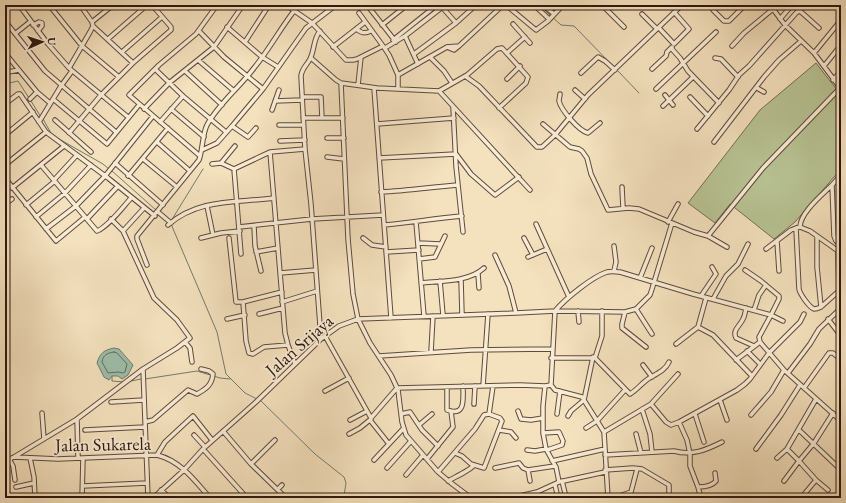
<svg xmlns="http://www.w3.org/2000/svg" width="846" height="503" font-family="'EB Garamond',serif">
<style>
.green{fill:#b8c394;stroke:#736e52}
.water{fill:#9dbeab;stroke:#717c6d}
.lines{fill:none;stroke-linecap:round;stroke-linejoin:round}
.shore{stroke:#666b5d;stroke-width:1}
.stream{stroke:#717c6d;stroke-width:1}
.minor-casing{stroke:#604a3b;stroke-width:5.5}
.minor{stroke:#f8ecd5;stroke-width:3.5}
.labels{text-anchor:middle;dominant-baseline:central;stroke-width:3.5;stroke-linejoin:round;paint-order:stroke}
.street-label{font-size:18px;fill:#2e180f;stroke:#f8ecd5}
</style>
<rect width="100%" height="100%" fill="#f4e1be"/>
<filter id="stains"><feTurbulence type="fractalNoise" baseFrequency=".005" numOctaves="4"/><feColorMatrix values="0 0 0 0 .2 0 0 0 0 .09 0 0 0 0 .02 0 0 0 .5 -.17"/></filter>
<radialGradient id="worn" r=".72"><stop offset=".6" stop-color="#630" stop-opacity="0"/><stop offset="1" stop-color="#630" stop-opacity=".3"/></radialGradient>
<path class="green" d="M816 63 841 95V169L795 222 774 239 730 204 715 223 688 203 760 110Z"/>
<path class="water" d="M114 348 119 349 133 365 128 375 122 379 118 376H112L109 380 104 377 97 363C100 353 104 350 114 348Z"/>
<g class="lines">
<path class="shore" d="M114 352 117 353 127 364 125 372 123 373 118 372 108 373 102 362C103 355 107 353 114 352Z"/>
<path class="stream" d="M539 5 561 25 574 26 611 64
M617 70 639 93
M5 84 18 81 29 98
M31 101 41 117
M43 119 52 135 103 164 109 169
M112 171 156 210
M171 221 203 169
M171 224 217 332 226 374 245 393 257 399
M112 376V381L124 382
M145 379 197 371 220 378 230 379
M131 381 141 379
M260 400 315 454 344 477 346 483 344 496 347 498"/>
<g class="minor-casing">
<path id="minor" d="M19 5 48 44 69 68 128 117
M49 5 82 46 119 77
M80 5 92 22
M286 5 312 23 346 60H353L357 59 383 46 389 55 398 75V89
M367 5 396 42
M506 5 536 30 548 21 563 5
M534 5 549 19
M543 5 554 14
M606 5V9L624 27
M714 5 713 10 724 21H729L745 5
M770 5 785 25 814 53 841 89
M838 5 841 7
M359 13 383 46
M642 14 657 29
M780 19 792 5
M5 21 45 71 116 132
M456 23 476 5
M513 24 530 43
M33 25 39 22 42 23V26L38 31
M382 25 407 5
M93 26 133 63
M227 27 262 57 278 67
M659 28 674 44 689 29 674 12
M356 29C362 33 364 34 371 31
M199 31 224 57 263 89
M320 31C313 39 315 49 310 59 307 65 302 68 301 76L305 149 311 204 321 339
M16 33 31 21
M108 39 147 5
M393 40 437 5
M245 42 269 5
M732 46 744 33 773 9
M333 47 365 22
M447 47 454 50 459 46
M385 48 405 36
M671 48 680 58 688 71 719 103
M122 52 162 17
M5 53 37 92 50 103
M507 53 525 37
M814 53 841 20
M414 54 456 23 442 7
M5 57 8 72 19 70
M430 57 444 71 452 83
M311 58 336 80 341 83 377 88 439 91 467 75 497 49 502 48 528 77 526 83 499 108
M715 58 721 59 738 77
M198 60 234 91
M418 64 405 36 445 5
M824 66 841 45
M69 68 90 32 93 26 92 22 113 5
M155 69 183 96 226 132
M652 69 666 56 667 52 672 47
M185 71 222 105
M581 73 598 57 605 61 615 70
M398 75 447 47 459 46 503 5
M465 76 479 86 535 145 537 147H542L555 135 588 95 682 5
M507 79 520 66
M833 80 841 71
M341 83 348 239 353 294 358 319 370 343 391 375 398 390 402 422 406 435 438 472 451 483 471 498
M358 85 361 57
M374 88 391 318
M757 88 764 92
M656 89 716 32
M575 90 585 99
M439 91 530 190
M560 94C560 96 559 99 559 101 561 110 579 131 588 133L600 123
M665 95 673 105
M302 97H321L322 118
M690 97 708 116
M30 99 37 92
M53 99 107 144 139 105
M275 101 302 100
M5 104 18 94H20L46 132 108 178 155 216
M663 106 693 77
M453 107 456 166 463 232
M144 109 169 83 214 47 243 5
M171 109 204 137
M272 110 279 90
M303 118H343
M55 120 91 152
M39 122 61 86 72 71
M160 122 183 96
M377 124 454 118
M543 124 570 147 579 149 582 151 587 158 591 174 608 210 629 208 639 209 694 232 708 236 727 247
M279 125H303
M232 126 248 137 256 128
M697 129 729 90 739 75 749 66 797 12 800 11 819 28
M69 133 101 95 133 63 171 30V27L152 5
M5 135 33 112
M327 138H344
M280 141 305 140
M157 142 190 171
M714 142 764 77 779 60 801 41
M202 150 217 143 232 126 263 89 306 28 336 5
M270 152 285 333 288 345 295 364
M200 156 129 95 159 65 196 34 217 5
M327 157 344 159
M379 158 456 154 471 174 495 195 519 177
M143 159 177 187
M115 163 163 205
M221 163 235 146
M212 164 221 163 234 169
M5 165 46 132
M41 165 97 231C108 227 123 207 131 198
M841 175 832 185 834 236 836 241 841 245
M128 176 168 128
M5 178 56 241 85 217
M54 180 77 155
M622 187 623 208
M12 188 64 146
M381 192C407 191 432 187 458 185
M5 204 12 199
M26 205 55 181
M207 206 213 235
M158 212 171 223
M36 217 65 193 91 165
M87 219 118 186
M5 221V230
M416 222 424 316
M668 222 678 204
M536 224 569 297
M168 225C199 198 236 203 274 198
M384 225C410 223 435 218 462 216
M254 226 255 246 261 271
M239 227 312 219 383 215
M800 227 796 228 799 289C800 294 809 307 814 309 816 309 819 308 821 307L841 289
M800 227C800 213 822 195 832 185
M800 227 810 231 841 253
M46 229 76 206 105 176 153 116
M123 231 144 208
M708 236 763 168 840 88
M817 236V267L821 307
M201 238 221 233 240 231
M229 238 236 302H243L282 292
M363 238 372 245 386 247
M524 238 533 255
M777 241 779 271
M418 243 440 244
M766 249 791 230 796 228
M838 251 839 291
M256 252 278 248
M386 252 419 250
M241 254 234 169 270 152 305 149
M495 255 509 286 516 313
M528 257 547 249
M419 259 435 257 445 236
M147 265 137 239V236L199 160C203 149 202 135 207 125 219 103 240 87 254 68 269 50 280 29 294 11
M745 270 761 281 779 296V299L771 315 783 321
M614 271 616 262 614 246
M280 273 316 270
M478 274 479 288
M640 278 652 248
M461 279 462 315
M440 281 443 315
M421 283C441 281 469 282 484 268
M701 296 716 274 712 267
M706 298 698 327 713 335 752 376
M713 299 726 276 738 264 748 244
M243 302 246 341 249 353 253 354 264 347 288 345
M282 302 317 291
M746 308C745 312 745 316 743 319 740 326 732 330 736 338L754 346
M636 309 652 334
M754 310 759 295 766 285
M578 311 579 322
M625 312 622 324V328L646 347
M259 314 283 308
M227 319 245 315
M828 319 841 336
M325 336 371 418 397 388 520 385 545 386 551 385
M185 342 190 348 192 362
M676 344 698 327
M747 351 760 364
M431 352 433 316
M379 356 471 350 552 349
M551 358H595L630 394C637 390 642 383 648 379 656 374 665 371 669 362
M595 358 602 336V311
M736 360 760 342
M643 365 652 377
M143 369 148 498
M788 373 810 344 819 329 841 308
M483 386 488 314
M447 387V410C466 417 463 399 463 386
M804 388 829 353H833L840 359 841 358
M325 391 349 378
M720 400 727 420
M111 402 144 400
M474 404 475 386
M651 404 666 422 671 425 679 422 737 390 745 384 750 379 769 353 800 322 804 314
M642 409 650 434 652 452
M518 411 521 419 531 420 543 418
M42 413 44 439
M401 414 410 412 422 430 438 446
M557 414 560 391
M695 414 704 442
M751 415 771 392 784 370
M568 416 571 411 584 400 593 357
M77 419 78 458
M350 420 367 411
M370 420 389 444
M145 422 153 420 188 390 197 394C206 389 212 385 213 374L209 371 201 369
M679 422 687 440 690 454V466L698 487 701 498
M419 425 432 414
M586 428 597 421 625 390
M85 430 145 427
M499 430 511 432 516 438
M799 430 841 470
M223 431 251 464 286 498
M604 432 651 404 678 374
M543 433 559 432 563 441 562 445 547 450
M349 434 360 428 371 419
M636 434 641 453
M194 435 205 447
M203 449 247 498
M756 449 781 415 800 385
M787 449 816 399
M527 450 535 451 546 449
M455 453 462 456 471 464 484 468 502 421 500 418 489 414 493 386
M157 455 165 442 193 416 212 440
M605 455 674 451C692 456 706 450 722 442
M14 457 77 419 143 369 177 348 190 338 177 320 154 298 123 231 111 219
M30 458 34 477 35 498
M777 458 787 449 799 461 784 481
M9 459 13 466 15 480
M427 459 453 427 451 411
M374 460 403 429
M5 461 14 457 58 459 157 455C181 461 195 481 210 498
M552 461 605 449
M251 464 275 440
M387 468 411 441
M495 468 519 463 523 468 528 470 555 466
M528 470 530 481
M605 470 633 468 642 469 669 485V498
M438 472 475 429 484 415 489 414
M406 475 423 455
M448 481C455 477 471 470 474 465
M562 481 566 497
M559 482 605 472
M555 485 558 498
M83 486 147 483
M16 487 34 483
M698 487C704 487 712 486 716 481L715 473
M278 489 282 485
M161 490 170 498
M828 490 816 480 799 461 814 443 833 413
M619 496 631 492 637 469
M82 498 83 458
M153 498 184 470 203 449 256 402 321 339 339 326 358 319 516 313 555 311C566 298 592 277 607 272 612 271 616 272 620 272L693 294 771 315 759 337 760 342 784 370 841 421
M511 498 537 492 559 482 556 467 546 449 543 433V406L545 386
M608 498 604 432 582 397 555 390 551 385 555 311 625 312 636 309 650 295 652 289 672 223
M801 498 816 480"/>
</g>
<use href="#minor" class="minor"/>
</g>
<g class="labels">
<g class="street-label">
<text transform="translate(299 345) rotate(-41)">Jalan Srijaya</text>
<text transform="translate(103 444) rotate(-1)">Jalan Sukarela</text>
</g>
</g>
<rect width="846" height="503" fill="none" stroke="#f4e1be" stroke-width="20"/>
<rect x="6" y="6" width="834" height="491" fill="none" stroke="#2e180f" stroke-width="2"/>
<rect x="10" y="10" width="826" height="483" fill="none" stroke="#2e180f"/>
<g transform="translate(42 42) rotate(87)" stroke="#f8ecd5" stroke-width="3" paint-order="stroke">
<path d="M0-3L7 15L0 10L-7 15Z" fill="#2e180f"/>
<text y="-6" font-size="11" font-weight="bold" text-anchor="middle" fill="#2e180f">U</text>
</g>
<rect width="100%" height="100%" filter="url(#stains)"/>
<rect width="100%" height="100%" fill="url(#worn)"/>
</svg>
